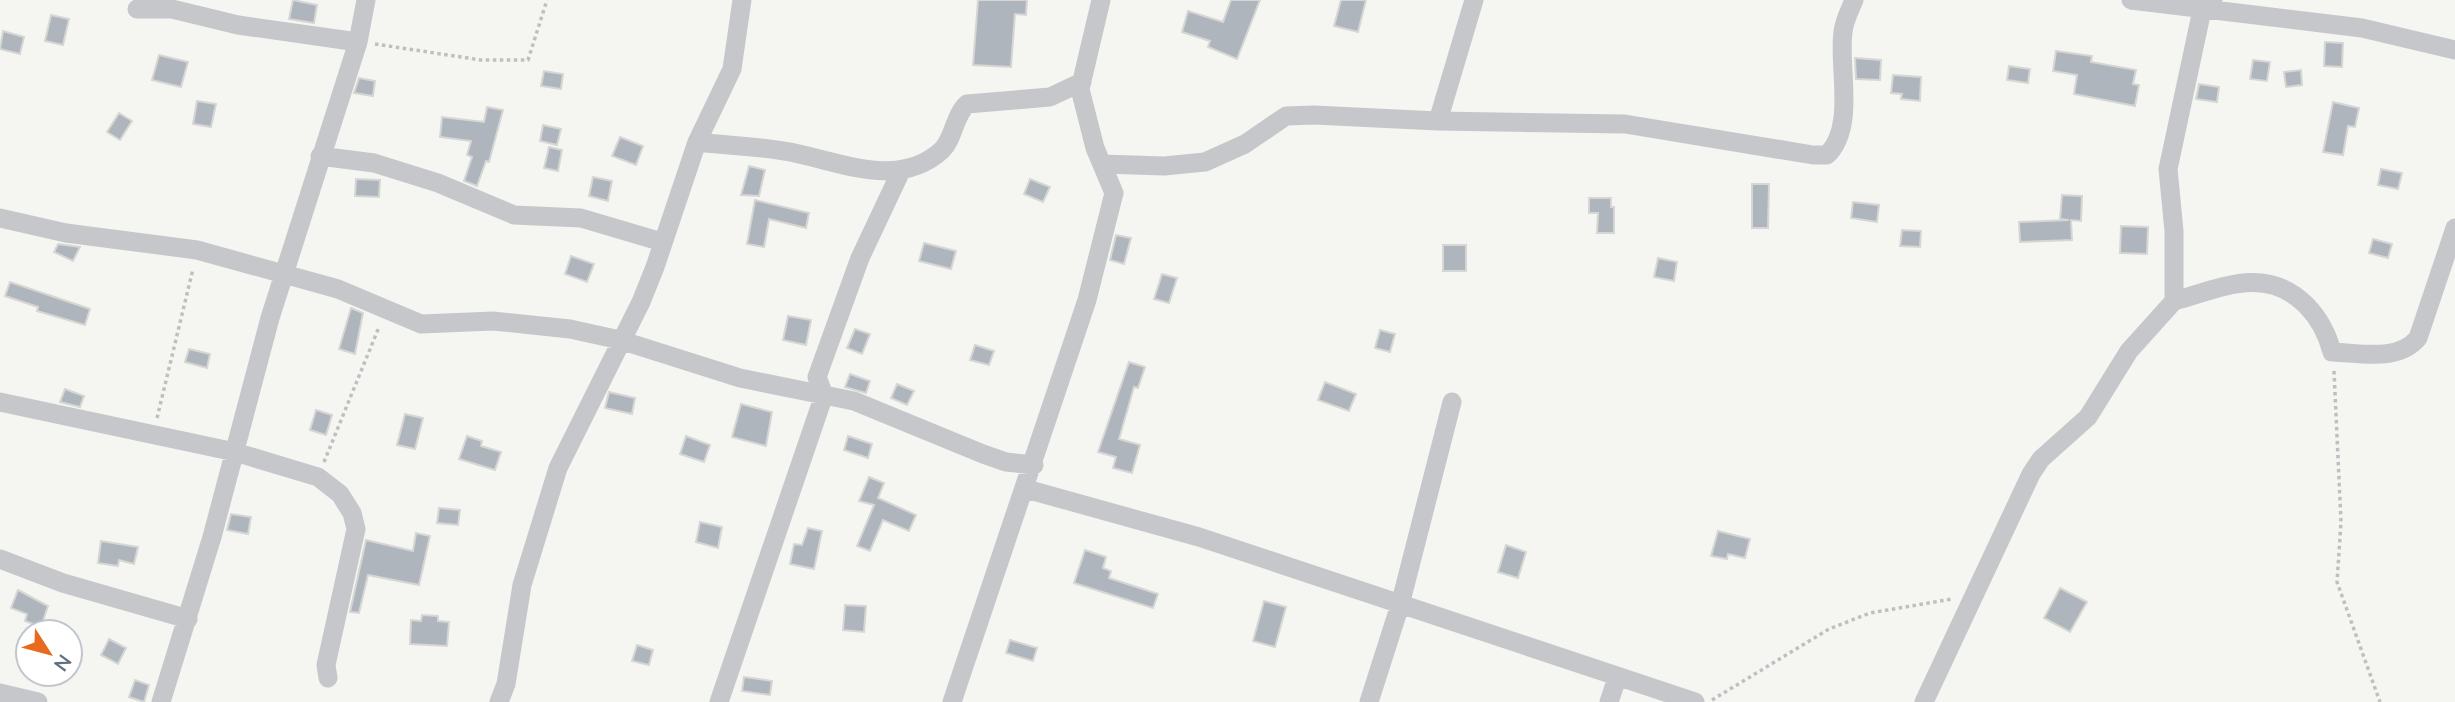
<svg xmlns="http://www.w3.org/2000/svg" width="2455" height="702" font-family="Lato,sans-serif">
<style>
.building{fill:#afb5bc;stroke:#d6d7d4;stroke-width:2}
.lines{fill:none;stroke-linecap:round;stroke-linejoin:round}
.path{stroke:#bebfc2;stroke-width:3.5;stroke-dasharray:3.5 3.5;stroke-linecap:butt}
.minor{stroke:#c5c7cb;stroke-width:19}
</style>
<rect width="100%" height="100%" fill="#f5f6f1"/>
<path class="building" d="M293 0 317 5 314 23 289 19Z
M978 0H1027L1026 15 1015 14 1011 67 973 65Z
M1231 0H1260L1237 59 1208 47 1210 41 1182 32 1188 11 1223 22Z
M1341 0H1366L1358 32 1334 26Z
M51 15 69 19 63 45 45 41Z
M3 31 24 37 20 54 0 49Z
M2325 42 2343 43 2342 67 2324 66Z
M2056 51 2092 56 2091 62 2136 70 2133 84 2139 85 2135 106 2074 94 2077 75 2053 71Z
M159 55 188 62 181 87 152 80Z
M1855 58 1881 60 1880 80 1856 79Z
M2253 60 2270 62 2267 81 2250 79Z
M2009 66 2030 69 2028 83 2007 80Z
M2301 70 2302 85 2286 87 2284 72Z
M544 71 563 74 561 89 541 86Z
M1893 75 1921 77 1920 101 1901 99 1902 94 1891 93Z
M359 78 375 81 373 96 354 93Z
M2199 84 2219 87 2217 102 2196 99Z
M197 101 216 104 211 127 193 124Z
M2333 102 2359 108 2355 127 2348 126 2343 155 2323 152Z
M487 107 503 110 489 162 486 161 477 186 464 181 472 157 467 155 471 141 440 137 442 117 484 122Z
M119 113 132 121 120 140 107 132Z
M543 125 561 129 557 145 540 141Z
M620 137 643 146 636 165 612 156Z
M549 147 562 150 558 171 544 168Z
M749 166 765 170 759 196 741 195Z
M2381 169 2402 173 2398 189 2378 185Z
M593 177 612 181 608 201 589 196Z
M356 179 380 180 379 197 355 196Z
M1030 179 1050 187 1043 202 1024 194Z
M1752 184H1769L1768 228H1752Z
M2062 195 2082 196 2081 221 2071 220 2072 240 2020 242 2019 222 2069 220 2060 219Z
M1589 198H1611V207H1614V233H1597L1598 213H1589Z
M755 200 809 213 806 228 769 219 764 247 747 244Z
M1853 202 1879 205 1877 222 1851 218Z
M2121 226 2148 227 2147 254 2120 253Z
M1902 230 1921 231 1920 247 1900 246Z
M1116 235 1131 238 1124 264 1110 260Z
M2373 239 2392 244 2388 258 2369 253Z
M924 243 956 251 951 269 919 261Z
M58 244 80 247 73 261 54 252Z
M1443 245H1466V271H1443Z
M571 256 594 264 587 282 565 274Z
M1658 258 1677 262 1674 281 1654 277Z
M1162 274 1177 278 1169 303 1154 299Z
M10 282 90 309 85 325 37 311 38 307 5 296Z
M351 308 363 313 355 354 339 349Z
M788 316 811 320 806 345 783 340Z
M855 329 870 334 862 354 847 348Z
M1380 330 1395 334 1390 352 1375 348Z
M975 345 994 351 989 365 970 360Z
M189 349 210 354 207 368 185 362Z
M1129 362 1145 367 1138 388 1134 387 1119 439 1140 445 1132 473 1113 468 1116 457 1098 452Z
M850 374 870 381 866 393 845 387Z
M1325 382 1356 394 1349 411 1318 400Z
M897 384 914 391 907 405 891 398Z
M65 389 84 396 80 407 60 402Z
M609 392 635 398 632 414 605 408Z
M741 404 772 412 766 446 732 437Z
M316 410 332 415 326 435 310 430Z
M405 414 423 418 415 449 397 445Z
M467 436 482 441 481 446 501 452 495 470 459 459Z
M686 436 710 445 704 462 680 454Z
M848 436 872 444 868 458 844 450Z
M869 477 884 483 878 498 916 515 909 531 883 520 870 551 857 546 874 505 859 501Z
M439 508 460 510 458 525 437 523Z
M231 514 251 517 248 534 227 530Z
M700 522 722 527 718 548 696 542Z
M808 528 822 531 814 569 790 564 794 544 802 545Z
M1718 531 1750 539 1745 558 1728 554 1727 559 1711 556Z
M416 533 430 536 419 585 368 575 359 613 350 612 366 540 413 551Z
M101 541 138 547 134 564 119 560 118 566 98 563Z
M1506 545 1526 552 1518 578 1498 572Z
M1085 550 1106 557 1103 568 1111 571 1109 578 1158 594 1153 608 1074 583Z
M2060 588 2087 602 2070 632 2044 618Z
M18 590 48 606 41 627 25 621 27 614 11 608Z
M1264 601 1286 607 1275 647 1253 641Z
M845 605 866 606 864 632 843 630Z
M422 615 438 616V621L449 622 447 646 410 644 411 620 421 621Z
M109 639 126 648 118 664 101 655Z
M1010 640 1037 648 1033 661 1006 653Z
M637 645 653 650 649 665 632 661Z
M744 677 772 681 770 695 742 691Z
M135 680 149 685 144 702 129 697Z"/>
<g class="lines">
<path class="path" d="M375 44 481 60H528L547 0
M2334 371 2341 522 2337 582 2380 702
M157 418 193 269
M324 462 379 327
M1712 700 1829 629 1870 613 1952 599"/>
<path class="minor" d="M2131 0 2362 28 2455 50
M137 9H172L238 25 358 42
M1438 121 1474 0
M697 142C730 146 766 146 799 154 845 164 901 188 942 150 954 138 954 116 967 104L1050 97 1082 82
M320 156 374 163 438 183 514 215 581 218 662 242
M1102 164 1164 166 1205 162 1245 144 1286 116 1314 115 1438 121 1625 124 1813 155H1827C1856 127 1838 67 1843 32 1844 21 1850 10 1854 0
M0 218 66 233 197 250 338 289 421 324 493 321 570 329 620 340 740 378 854 401 983 454 1006 462 1034 465
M2174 301C2221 288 2266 265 2306 305 2319 318 2327 333 2332 352 2361 353 2398 362 2418 338L2455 228
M0 402 235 452 318 477 340 494 352 513 356 529 326 665 328 678
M1026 489 1199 537 1695 702
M0 559 63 583 188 619
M0 693 38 702
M161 702 212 537 270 318 358 42 366 0
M499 702 506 684 522 585 558 468 641 302 655 267 697 142 732 69 742 0
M719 702 824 395 817 377 860 258 901 171
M952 702 1087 300 1114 193 1095 148 1080 89 1101 0
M1369 702 1400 605 1452 402
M1609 702 1617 678
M1924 702 2031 474 2041 459 2088 417 2129 351 2174 301V231L2168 169 2202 10 2213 0"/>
</g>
<g transform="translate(49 653) rotate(126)"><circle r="33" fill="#ffffff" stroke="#c1c6ce" stroke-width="2"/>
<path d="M0-5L12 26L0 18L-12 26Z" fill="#e96a1e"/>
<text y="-10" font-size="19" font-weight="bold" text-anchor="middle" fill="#637184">N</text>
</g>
</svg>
